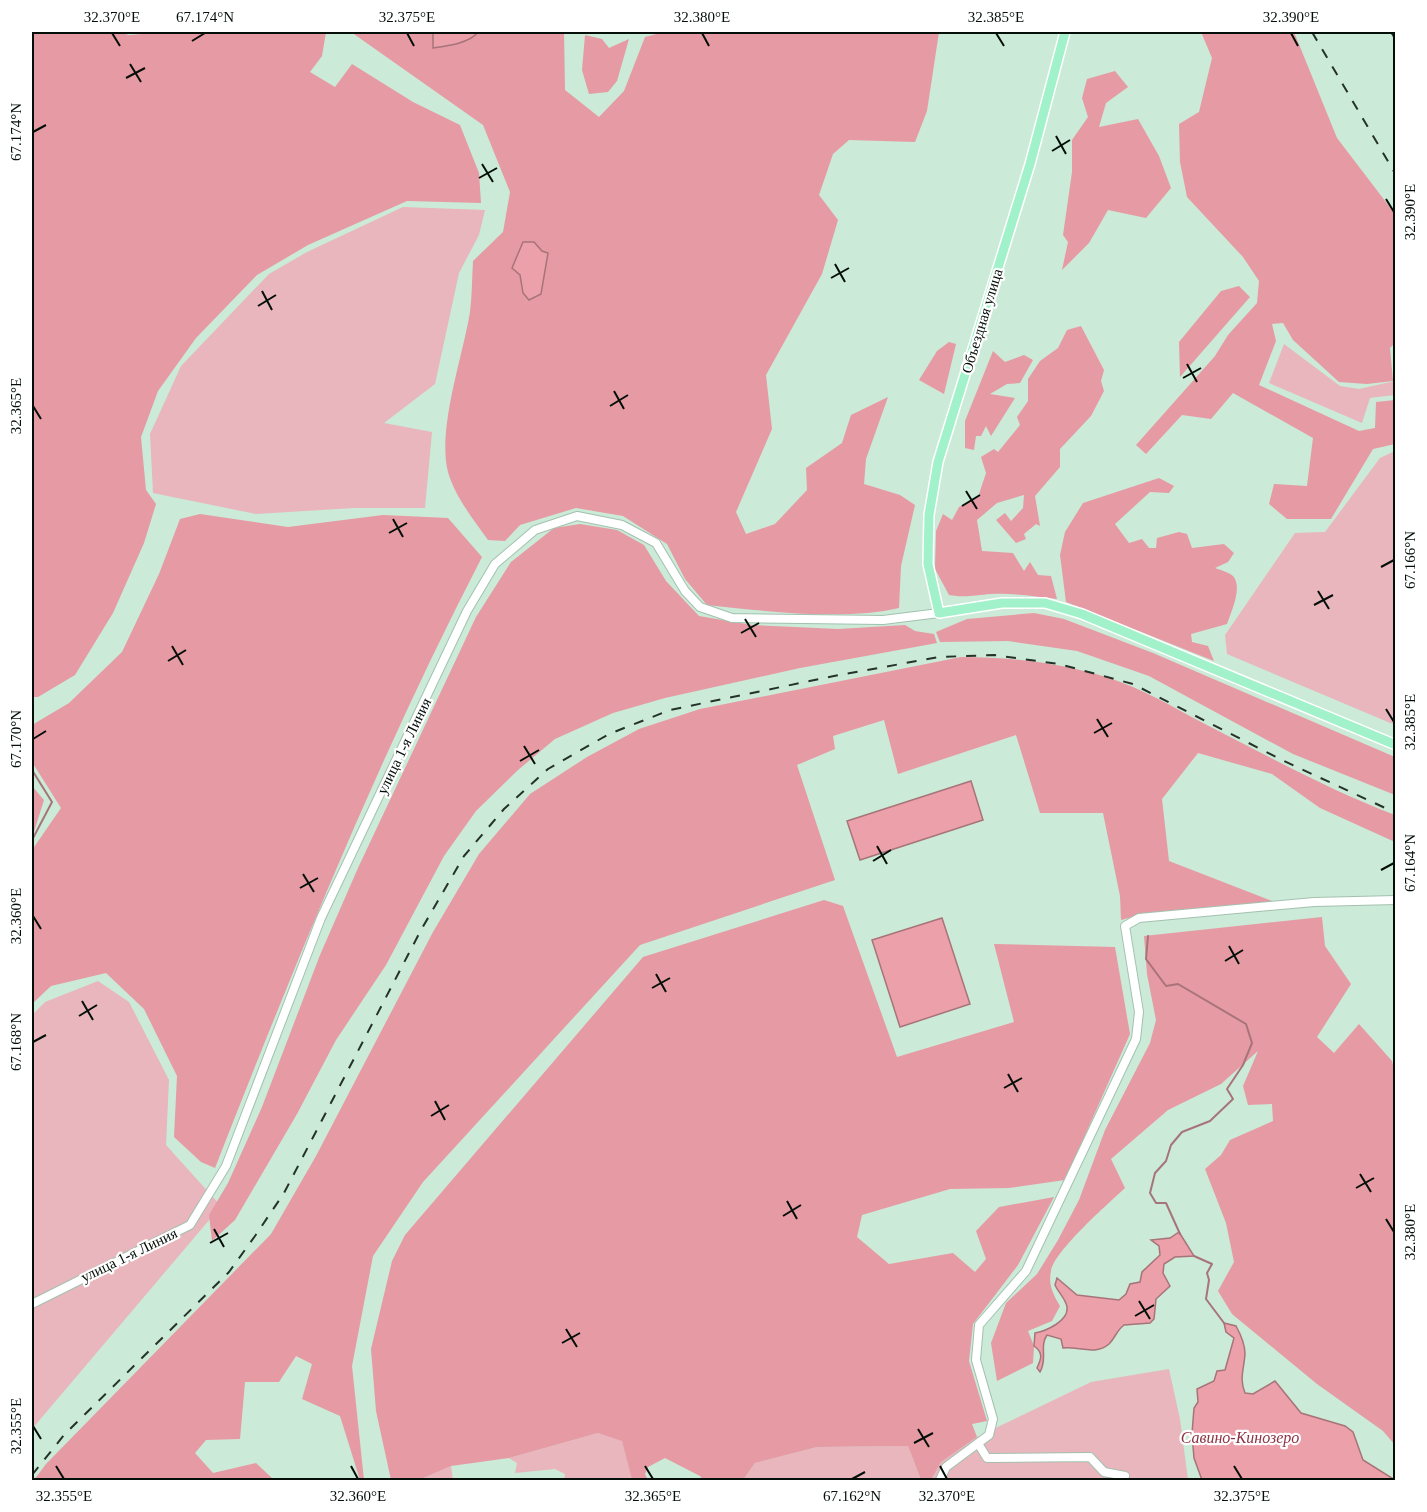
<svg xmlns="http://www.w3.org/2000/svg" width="1427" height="1512" font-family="'Times New Roman',serif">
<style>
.green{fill:#e8b6bc}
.forest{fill:#e69aa4}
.water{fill:#eca0a9;stroke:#a77479;stroke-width:1.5}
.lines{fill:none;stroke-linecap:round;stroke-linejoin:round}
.stream{stroke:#a77479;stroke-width:2}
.minor-casing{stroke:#a3c1af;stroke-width:10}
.major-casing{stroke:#fff;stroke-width:12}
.minor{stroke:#fff;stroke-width:8}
.major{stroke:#a1f2ca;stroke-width:9}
.rail{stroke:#243229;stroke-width:2;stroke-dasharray:10 10;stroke-linecap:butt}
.ticks{fill:none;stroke:#050f09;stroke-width:2}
.labels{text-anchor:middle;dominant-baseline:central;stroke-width:4.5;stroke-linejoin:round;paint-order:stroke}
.street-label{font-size:15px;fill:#050f09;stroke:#fff}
.water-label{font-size:16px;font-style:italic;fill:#8c3245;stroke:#fff}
.neatline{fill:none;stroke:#050f09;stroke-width:2}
.ticks-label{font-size:15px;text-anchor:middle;fill:#050f09}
</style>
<rect width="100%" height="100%" fill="#cbead7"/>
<path class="green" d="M403 207 485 210 479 235 459 273 435 384 384 423 432 432 425 508H354L256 514 153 493 150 434 181 366 269 274 307 252Z
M1284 344 1340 386 1359 389 1395 381V395L1370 398 1362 423 1269 383Z
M1395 451V725L1227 654 1225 635 1295 533 1325 532 1380 458Z
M98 981 129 1002 169 1080 166 1145 221 1206 32 1429V1015L45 1002Z
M1169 1369 1180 1419 1188 1480H931L941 1462 977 1437 1091 1382Z
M598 1433 622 1440 632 1480H564L565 1474 555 1469 515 1473 517 1463 509 1458Z
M908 1446 921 1480H743L755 1463 817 1447Z
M451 1466 453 1480H419Z"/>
<path class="forest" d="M32 32H118L129 35 168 32H326L322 56 310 72 335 87 352 64 413 102 460 125 479 173 481 203 407 201 308 245 257 275 196 338 158 391 141 437 146 490 156 504 144 543 113 613 75 675 38 697H32Z
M351 32H564L565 90 599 117 624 91 645 37 664 32H939L927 111 915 142 849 140 833 154 819 195 838 220 822 274 766 375 772 429 736 512 746 534 775 524 807 490 806 468 842 443 851 415 888 397 866 459 864 484 900 495 915 505 901 566 899 608C846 621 763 611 707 605L685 579 667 544 623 516 576 508 520 525 505 541 488 540C474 520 455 497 448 472 437 429 463 356 470 312 472 296 472 278 473 261L503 232 510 192 483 125Z
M1201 32H1294L1337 138 1395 214 1396 342 1390 348 1393 381 1367 384 1339 382 1293 340 1283 323 1272 324 1276 341 1259 385 1359 431 1375 428 1376 402 1395 400V444L1373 449 1331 519H1287L1269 504 1274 484 1307 486 1313 438 1233 393 1211 419 1182 415 1146 454 1136 445 1215 356 1228 335 1257 303 1259 281 1243 257 1187 197 1180 162 1179 124 1199 112 1212 58Z
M585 35 602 39 609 48 629 39 617 81 608 92 589 94 582 70Z
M1115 71 1128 87 1106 103 1099 127 1138 119 1159 156 1171 188 1146 218 1108 210 1089 243 1062 270 1068 242 1063 235 1072 172V140L1088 117 1082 98 1087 79Z
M1239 286 1250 297 1180 377 1179 342 1221 291Z
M1081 326 1104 370 1101 381 1104 391 1091 416 1060 449V467L1035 496 1040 526 1036 524 1024 534 1026 539 1016 543 996 520 1005 513 1011 521 1023 508 1024 495 997 503 977 520 982 551 1013 553 1024 571 1030 562 1038 575 1051 576 1057 599C1034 596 1013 593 991 594 975 595 965 598 949 595L935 569 936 531 943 514 952 520 959 507 978 497 986 473 981 457 994 449 998 452 1020 425 1017 417 1028 401V379L1040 361 1058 348 1067 330Z
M949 342 956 344 944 394 919 380 937 351Z
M993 351 1005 362 1024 355 1033 360 1020 383 1007 384 990 394 1015 398 991 436 986 426 981 436H976L974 450 965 448V421Z
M1159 478 1174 486 1169 493 1150 492 1115 524 1129 543 1142 539 1149 548H1156L1157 538 1179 532 1187 534 1192 548 1224 544 1234 553 1228 562 1215 568C1220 570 1228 572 1233 576 1243 587 1231 612 1227 624L1191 634 1192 642 1208 646 1214 661 1066 602 1060 555 1065 532 1083 503Z
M200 514 288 527 383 515 448 518 482 557C380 754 296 961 215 1168L201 1162 174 1137 177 1076 144 1009 106 973 51 986 32 1004V850L61 808 32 762V725L69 703 122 652 159 574 180 519Z
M580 524 617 530 644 545 666 581 699 616 752 625 838 629 905 625 915 631 934 634 937 643 800 668 665 698 613 713 555 739 518 770 476 811 444 856 386 965 336 1040 297 1114 235 1220 212 1241 209 1215 228 1183 262 1107 320 955 358 868 476 617 511 562 554 528Z
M1034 613 1064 619 1153 653 1395 757V795L1293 754 1149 676 1077 651 1008 641 940 642 936 632 967 619Z
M961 657C1011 657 1061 663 1109 678 1141 688 1173 707 1203 723 1266 755 1329 790 1395 815V842L1320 808 1272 774 1198 753 1162 799 1169 861 1272 901 1273 904 1148 913 1121 920 1120 896 1103 813H1040L1016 735 898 774 884 720 833 736 835 749 797 765 835 880 640 945 423 1182 373 1256 352 1366 364 1480H360L340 1416 302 1399 312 1364 296 1356 279 1382H245L240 1439 206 1440 195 1453 213 1473 256 1463 274 1480H34L46 1464 271 1234 316 1156 433 932 479 854 530 794 587 757 639 729 700 709Z
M32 786 44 800 32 838Z
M824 900 843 906 897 1057 1014 1022 994 944 1115 947 1130 1034 1065 1180 1009 1188 950 1189 862 1215 857 1237 889 1264 953 1253 975 1272 986 1259 976 1231 999 1207 1054 1197 1018 1265 973 1324 969 1361 987 1421 972 1424 977 1437 941 1462 931 1480H921L908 1446 817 1447 755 1463 743 1480H703L700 1476 665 1458 648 1467 645 1474 648 1480H632L622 1441 598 1433 509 1458 451 1466 419 1480H391L376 1411 371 1349 392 1261 405 1235 643 957Z
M1322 917 1325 946 1351 984 1317 1037 1334 1053 1359 1024 1392 1061 1395 1074V1445L1383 1431 1317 1384 1232 1314 1218 1291 1234 1262 1226 1223 1205 1169 1221 1155 1230 1140 1273 1121 1272 1104 1248 1105 1243 1086 1258 1051 1221 1084 1168 1110 1111 1159 1125 1188C1109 1203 1054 1251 1051 1271 1048 1285 1053 1294 1060 1306L1052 1321 1028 1331 1034 1346 1033 1363 997 1381 991 1343 1006 1303 1037 1274 1058 1240 1079 1200 1105 1130 1150 1043 1156 1020 1147 974 1144 936Z"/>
<path class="water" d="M433 32H478C470 43 447 46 433 48Z
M523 242H534L542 251 548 253 541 294 529 300 523 293 520 275 512 268Z
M971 781 983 820 860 860 847 821Z
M942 918 970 1004 900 1027 872 940Z
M1179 1232 1194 1256 1175 1257 1164 1264 1163 1273 1170 1286 1156 1299 1154 1319 1150 1323 1124 1325C1117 1330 1115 1338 1109 1344 1095 1356 1078 1346 1063 1348L1061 1339 1047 1335C1039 1347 1048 1358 1040 1372L1037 1368C1041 1359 1044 1353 1034 1346L1035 1333C1046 1331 1069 1321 1067 1307 1066 1299 1058 1292 1055 1285L1057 1278 1077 1295 1119 1300 1126 1294 1130 1284 1140 1282 1142 1272 1160 1255 1159 1246 1151 1240 1170 1238Z
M1224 1323 1236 1326C1241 1335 1245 1344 1245 1354 1244 1369 1239 1379 1245 1393L1253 1394 1275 1381 1301 1413 1345 1426 1353 1432 1363 1460 1395 1480H1202L1194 1458 1192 1434 1194 1408 1198 1402 1197 1389 1214 1381 1217 1371 1225 1370 1234 1338 1226 1332Z"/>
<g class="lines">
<path class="stream" d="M32 770 52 802 32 840
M1148 936 1146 959 1166 986 1178 984 1246 1024 1252 1043 1243 1065 1227 1089 1233 1099 1210 1121 1182 1132 1171 1145 1166 1161 1155 1173 1150 1193 1156 1203H1166L1180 1234
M1194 1256 1212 1264 1207 1273 1209 1280 1206 1299 1224 1323"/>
<g class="minor-casing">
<path id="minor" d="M32 1304 190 1225 226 1166 321 918 467 611 495 564 535 530 577 516 622 525 656 543 685 591 700 607 732 618 883 620 939 613
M979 1445 987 1458 1090 1457 1104 1472 1125 1476
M940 1480 946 1467 989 1435 993 1419 976 1360 979 1325 1026 1271 1136 1039 1139 1012 1125 926 1139 918 1314 902 1396 900"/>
</g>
<g class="major-casing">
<path id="major" d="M1065 32 1030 164 938 462 929 515 928 564 939 613 1002 603H1045L1082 614 1396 745"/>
</g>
<use href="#minor" class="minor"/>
<use href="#major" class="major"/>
<path class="rail" d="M1312 32 1396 175
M1391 32 1396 40
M32 1475 64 1435 229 1272 255 1236 284 1193 421 930 464 856 504 809 548 769 609 734 670 710 834 676 939 657 994 655 1059 664 1133 684 1284 761 1396 813"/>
</g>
<path class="ticks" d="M112 33 120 46M407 33 414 46M702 33 709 46M996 33 1004 46M1291 33 1298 46M192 41 205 33M130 64 141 82M126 78 145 68M33 132 46 125M1056 136 1066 154M1052 151 1070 140M482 164 493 182M479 178 497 168M1386 199 1394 212M835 264 845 282M831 278 849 268M262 291 272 310M258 306 276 295M1187 364 1197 382M1183 378 1201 368M614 391 624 409M33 406 41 419M610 406 628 395M966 491 977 509M962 506 980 495M393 519 403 537M389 533 407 523M1381 567 1394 560M1318 591 1329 609M1314 605 1333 595M745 619 756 637M741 633 759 623M172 646 183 665M168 661 186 650M1386 709 1394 722M1097 719 1108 737M1094 733 1112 723M33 739 46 731M524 746 535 764M520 761 539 750M877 846 887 864M873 861 891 850M1381 870 1394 863M303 874 314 892M300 888 318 878M33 916 41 929M1229 946 1239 964M1225 961 1243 950M656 974 666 992M652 988 670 978M82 1001 93 1020M79 1016 97 1005M33 1042 46 1035M1008 1074 1018 1092M1004 1088 1022 1078M435 1101 445 1120M431 1116 449 1105M1360 1174 1371 1192M1356 1188 1374 1178M787 1201 797 1219M783 1216 801 1205M1386 1219 1394 1232M214 1229 224 1247M210 1243 228 1233M1139 1301 1150 1319M1135 1316 1154 1305M566 1329 577 1347M562 1343 580 1333M33 1426 41 1439M918 1429 929 1447M914 1443 933 1433M56 1466 64 1479M351 1466 358 1479M645 1466 653 1479M940 1466 947 1479M1234 1466 1242 1479M852 1479 865 1472"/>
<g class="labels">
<g class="street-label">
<text transform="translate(982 321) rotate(-73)">Объездная улица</text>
<text transform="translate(404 746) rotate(-64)">улица 1-я Линия</text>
<text transform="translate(129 1255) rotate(-26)">улица 1-я Линия</text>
</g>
<g class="water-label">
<text x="1240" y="1437">Савино-Кинозеро</text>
</g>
</g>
<rect width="1427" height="1512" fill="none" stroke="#ffffff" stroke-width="66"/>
<rect x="33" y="33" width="1361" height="1446" class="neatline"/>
<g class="ticks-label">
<text x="112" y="22">32.370°E</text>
<text x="205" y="22">67.174°N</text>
<text x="407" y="22">32.375°E</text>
<text x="702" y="22">32.380°E</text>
<text x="996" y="22">32.385°E</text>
<text x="1291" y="22">32.390°E</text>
<text transform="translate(16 132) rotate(-90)" y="5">67.174°N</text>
<text transform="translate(1410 212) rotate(-90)" y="5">32.390°E</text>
<text transform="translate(16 406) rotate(-90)" y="5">32.365°E</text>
<text transform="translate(1410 560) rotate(-90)" y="5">67.166°N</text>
<text transform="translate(1410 722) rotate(-90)" y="5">32.385°E</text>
<text transform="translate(16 739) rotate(-90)" y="5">67.170°N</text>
<text transform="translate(1410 863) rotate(-90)" y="5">67.164°N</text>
<text transform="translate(16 916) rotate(-90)" y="5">32.360°E</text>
<text transform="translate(16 1042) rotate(-90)" y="5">67.168°N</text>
<text transform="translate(1410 1232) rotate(-90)" y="5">32.380°E</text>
<text transform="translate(16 1426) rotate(-90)" y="5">32.355°E</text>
<text x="64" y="1501">32.355°E</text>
<text x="358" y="1501">32.360°E</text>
<text x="653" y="1501">32.365°E</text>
<text x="852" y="1501">67.162°N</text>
<text x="947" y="1501">32.370°E</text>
<text x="1242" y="1501">32.375°E</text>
</g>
</svg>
